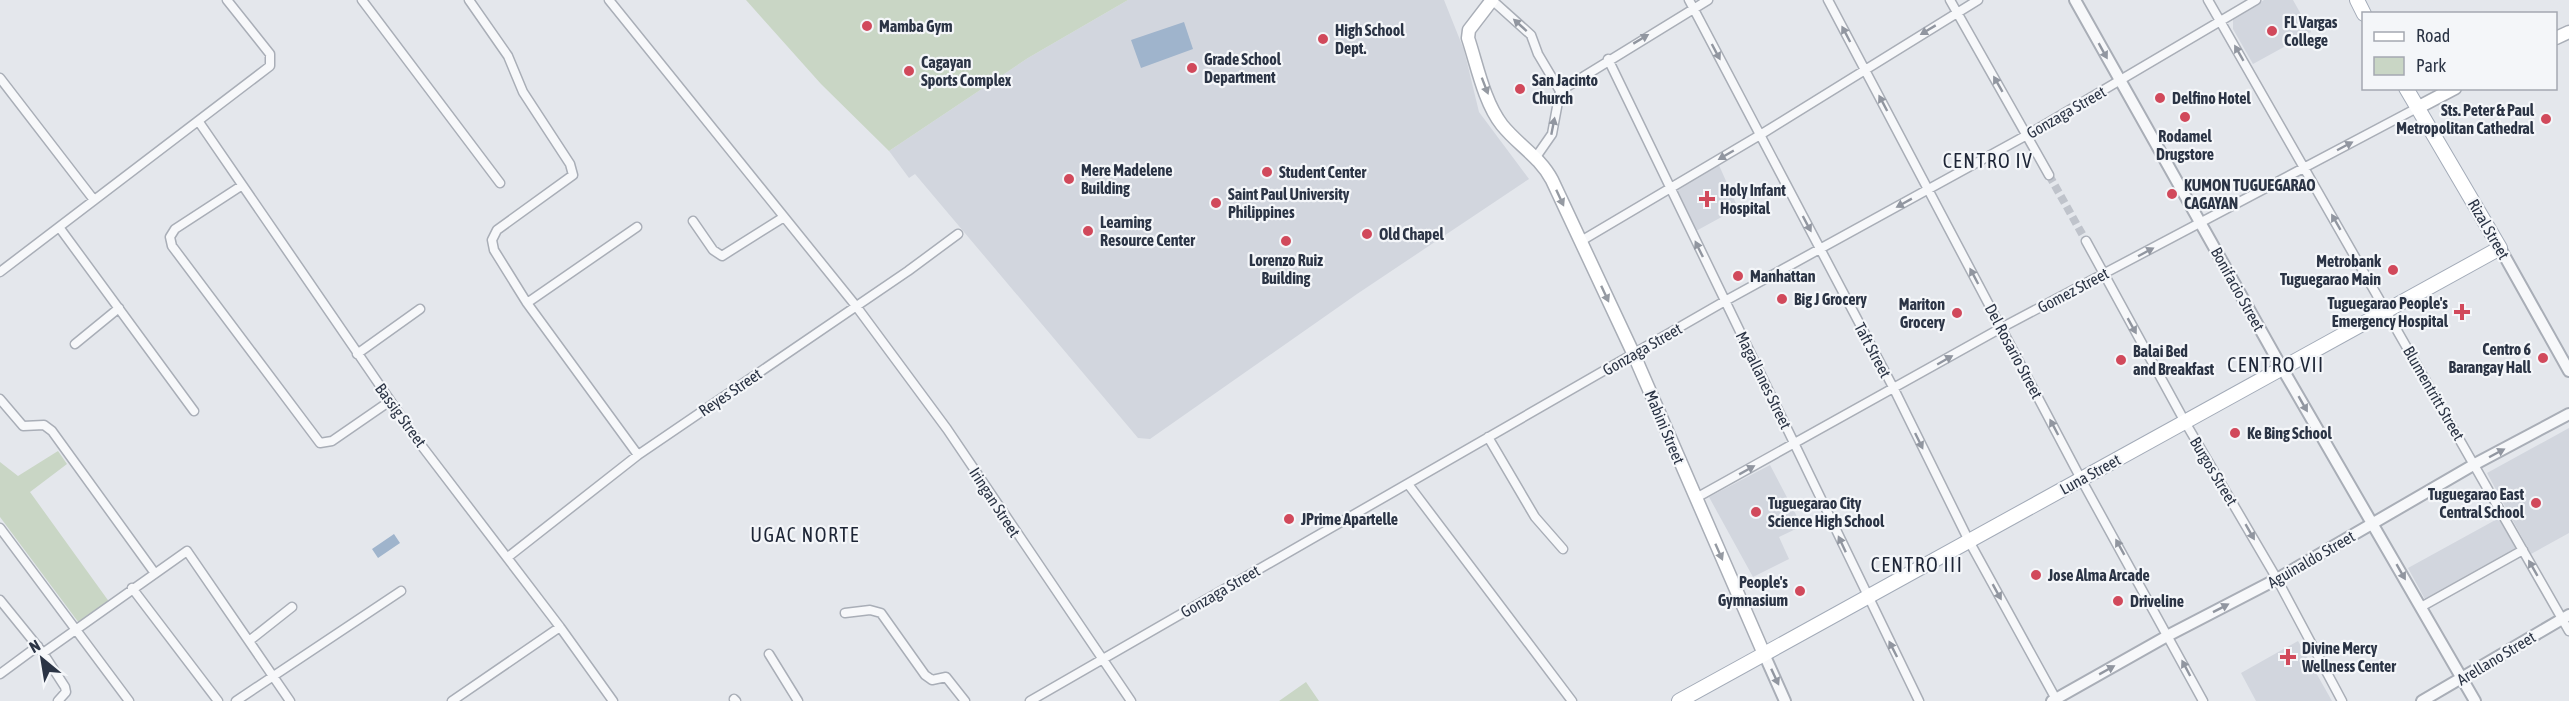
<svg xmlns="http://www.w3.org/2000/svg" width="2569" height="701" font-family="'Asap Condensed',sans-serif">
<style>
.built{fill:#d2d6de}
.green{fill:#c9d6c5}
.water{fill:#9fb4cc}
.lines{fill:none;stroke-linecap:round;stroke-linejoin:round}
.minor-tunnel{stroke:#bfc3cb;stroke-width:8;stroke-dasharray:8 4;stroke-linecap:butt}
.minor-casing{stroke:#a9aeb7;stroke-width:11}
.tertiary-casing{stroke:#a9aeb7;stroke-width:14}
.secondary-casing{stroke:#a9aeb7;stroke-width:15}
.primary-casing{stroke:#a3abb8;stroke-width:16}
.minor{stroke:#f7f8fa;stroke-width:8}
.tertiary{stroke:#f7f8fa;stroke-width:10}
.secondary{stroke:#fff;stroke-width:12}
.primary{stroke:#fff;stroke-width:14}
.oneway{fill:#9196a0}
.oneway2{fill:#959aa2}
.poi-dot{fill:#d1495b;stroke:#f4f6f9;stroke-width:2}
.labels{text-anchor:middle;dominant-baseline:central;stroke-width:4.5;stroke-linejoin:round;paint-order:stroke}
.poi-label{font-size:16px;font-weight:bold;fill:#2b3445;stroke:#f4f6f9;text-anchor:start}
.street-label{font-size:16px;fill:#2b3445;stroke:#f4f6f9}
.quarter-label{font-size:20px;letter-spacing:1.5px;fill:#1d2536;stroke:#f4f6f9}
</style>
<rect width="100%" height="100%" fill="#e4e7ec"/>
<path class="built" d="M1128 0H1444L1464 50 1479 112 1529 179 1357 294 1150 439 1138 438 915 174 909 178 889 151 1028 58Z
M2264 0H2293L2311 32 2253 64 2233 29V19Z
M1718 163 1738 208 1696 231 1675 191Z
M2569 428V533L2531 554 2487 473Z
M1770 465 1802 526 1779 537 1789 559 1753 577 1709 497Z
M2499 518 2517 551 2426 601 2408 568Z
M2298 641 2332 701H2256L2241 673Z"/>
<path class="green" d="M746 0H1128L1028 58 889 151 821 84Z
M58 451 67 464 30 492 110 603 79 623 0 517V462L18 476Z
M1306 682 1319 701H1279Z"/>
<path class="water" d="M1184 22 1193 49 1141 68 1131 40Z
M394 534 400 543 378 558 372 549Z"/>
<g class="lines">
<path class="minor-tunnel" d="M2049 175 2086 241"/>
<g class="minor-casing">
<path id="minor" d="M362 0 500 183
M469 0 508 56 523 92 570 164 573 175 497 230 492 240 494 250 527 303 638 455
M609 0 856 306 947 429 1131 701
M1492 0 1531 35 1538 54 1560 91
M1689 0 1894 389 1969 541 2057 701
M1828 0 2081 479 2203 701
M1950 0 2049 175
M2208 0 2569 631
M1608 59 1919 701
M0 78 94 200
M199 122 418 441 560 627 613 701
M1536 157 1552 134 1560 91 1708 0
M241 186 175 229 170 237 172 246 320 443 332 441 390 401
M693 221 713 250 722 256 784 217
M59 227 194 411
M1581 241 1760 135 1978 0
M2086 241 2185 422 2277 579 2342 701
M0 272 270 66V54L227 0
M527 303 637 227
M75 344 119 308
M357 354 420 309
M0 399 23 426 44 425 52 431 154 572
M1488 437 1535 517 1563 549
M1408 484 1572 701
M1696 498 2001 328 2417 108
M0 528 129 701
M508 557 638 455 908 271 958 234
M132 588 218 701
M0 600 43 653 65 687 66 692 58 701
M2421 607 2523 550
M845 613 870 610 881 613 925 675 932 680 946 677 965 701
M249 641 292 607
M43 653 187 551 290 701
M769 654 798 701
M0 674 38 646
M734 699 736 701
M236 701 401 591
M452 701 560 627
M1030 701 1725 301 2027 135 2256 0"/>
</g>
<g class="tertiary-casing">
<path id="tertiary" d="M2075 0 2282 368 2475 701
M2500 248 2569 371
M1764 654 1785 701
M2052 701 2169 635 2277 579 2475 464 2569 414
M2422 701 2569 615"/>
</g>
<g class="secondary-casing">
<path id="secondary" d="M1492 0 1469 30 1468 38C1477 65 1484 102 1502 125 1518 145 1540 157 1552 180L1634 355 1764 654
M2556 38 2569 32
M2417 108 2455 88"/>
</g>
<g class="primary-casing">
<path id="primary" d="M2357 0 2364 14
M1679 701 2500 248 2406 88"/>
</g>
<use href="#minor" class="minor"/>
<use href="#tertiary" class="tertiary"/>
<use href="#secondary" class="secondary"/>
<use href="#primary" class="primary"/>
</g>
<defs><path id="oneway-solid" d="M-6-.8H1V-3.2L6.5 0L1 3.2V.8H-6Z" transform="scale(1.5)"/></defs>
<g class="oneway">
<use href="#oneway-solid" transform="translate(1520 25) rotate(-138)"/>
<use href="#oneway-solid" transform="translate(1928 30) rotate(149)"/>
<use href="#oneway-solid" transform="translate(1846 34) rotate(-118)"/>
<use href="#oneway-solid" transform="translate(1641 39) rotate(-31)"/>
<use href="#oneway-solid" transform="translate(2103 51) rotate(61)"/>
<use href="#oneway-solid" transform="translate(1716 52) rotate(62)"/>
<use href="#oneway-solid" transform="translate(2239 53) rotate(-120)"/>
<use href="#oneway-solid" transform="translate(1998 84) rotate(-120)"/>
<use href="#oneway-solid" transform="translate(1883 103) rotate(-118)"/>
<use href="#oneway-solid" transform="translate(1553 126) rotate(-79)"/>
<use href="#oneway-solid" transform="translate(2345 146) rotate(-28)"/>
<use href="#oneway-solid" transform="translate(1726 155) rotate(150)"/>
<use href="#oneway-solid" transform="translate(1904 203) rotate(151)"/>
<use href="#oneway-solid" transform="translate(2336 222) rotate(-120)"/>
<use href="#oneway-solid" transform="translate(1807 224) rotate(62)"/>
<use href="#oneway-solid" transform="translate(1699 249) rotate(-116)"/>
<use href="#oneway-solid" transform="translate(2146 252) rotate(-28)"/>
<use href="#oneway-solid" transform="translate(1974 276) rotate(-118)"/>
<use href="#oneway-solid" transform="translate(2132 326) rotate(61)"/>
<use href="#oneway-solid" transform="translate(1945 360) rotate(-30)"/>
<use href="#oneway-solid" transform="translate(2303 404) rotate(60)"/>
<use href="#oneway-solid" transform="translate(2054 427) rotate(-118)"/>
<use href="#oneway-solid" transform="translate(1919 441) rotate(64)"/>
<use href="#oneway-solid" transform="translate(2497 453) rotate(-28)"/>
<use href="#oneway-solid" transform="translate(1747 470) rotate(-29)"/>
<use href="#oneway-solid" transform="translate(2250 532) rotate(60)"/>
<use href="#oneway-solid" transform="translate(1842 544) rotate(-115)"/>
<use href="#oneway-solid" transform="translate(2120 547) rotate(-119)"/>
<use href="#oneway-solid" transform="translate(2533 568) rotate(-120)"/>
<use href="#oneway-solid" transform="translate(2401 572) rotate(60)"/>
<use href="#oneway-solid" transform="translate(1997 592) rotate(61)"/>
<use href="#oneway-solid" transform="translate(2221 608) rotate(-27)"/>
<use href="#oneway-solid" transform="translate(1893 649) rotate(-117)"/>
<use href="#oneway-solid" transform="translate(2186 668) rotate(-118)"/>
<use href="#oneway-solid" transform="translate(2107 670) rotate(-29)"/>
<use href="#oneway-solid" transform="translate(1775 677) rotate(65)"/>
</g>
<g class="oneway2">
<use href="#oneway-solid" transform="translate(1485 86) rotate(69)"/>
<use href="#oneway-solid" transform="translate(1560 198) rotate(65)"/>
<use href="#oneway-solid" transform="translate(1605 294) rotate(65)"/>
<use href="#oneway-solid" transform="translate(1719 552) rotate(66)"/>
</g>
<g class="poi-dot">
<circle cx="867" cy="26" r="6"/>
<circle cx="2272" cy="31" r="6"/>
<circle cx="1323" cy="39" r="6"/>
<circle cx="1192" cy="68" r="6"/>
<circle cx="909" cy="71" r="6"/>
<circle cx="1520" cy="89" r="6"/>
<circle cx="2160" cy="98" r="6"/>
<circle cx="2185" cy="117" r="6"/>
<circle cx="2546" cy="119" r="6"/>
<circle cx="1267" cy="172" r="6"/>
<circle cx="1069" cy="179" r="6"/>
<circle cx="2172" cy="194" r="6"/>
<path d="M1704 190h6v6h6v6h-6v6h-6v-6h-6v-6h6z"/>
<circle cx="1216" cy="203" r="6"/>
<circle cx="1088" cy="231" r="6"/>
<circle cx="1367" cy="234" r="6"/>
<circle cx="1286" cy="241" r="6"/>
<circle cx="2393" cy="270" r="6"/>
<circle cx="1738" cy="276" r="6"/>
<circle cx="1782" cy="299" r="6"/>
<path d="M2459 303h6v6h6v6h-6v6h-6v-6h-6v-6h6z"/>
<circle cx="1957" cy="313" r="6"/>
<circle cx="2543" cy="358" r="6"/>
<circle cx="2121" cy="360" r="6"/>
<circle cx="2235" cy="433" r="6"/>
<circle cx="2536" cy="503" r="6"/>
<circle cx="1756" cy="512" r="6"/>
<circle cx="1289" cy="519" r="6"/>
<circle cx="2036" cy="575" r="6"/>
<circle cx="1800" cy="591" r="6"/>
<circle cx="2118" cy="601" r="6"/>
<path d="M2285 648h6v6h6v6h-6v6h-6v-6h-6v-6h6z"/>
</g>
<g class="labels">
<g class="poi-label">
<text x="2284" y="22">FL Vargas<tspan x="2284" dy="18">College</tspan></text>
<text x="879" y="26">Mamba Gym</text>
<text x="1335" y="30">High School<tspan x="1335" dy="18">Dept.</tspan></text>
<text x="1204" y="59">Grade School<tspan x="1204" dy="18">Department</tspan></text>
<text x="921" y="62">Cagayan<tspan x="921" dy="18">Sports Complex</tspan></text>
<text x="1532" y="80">San Jacinto<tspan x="1532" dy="18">Church</tspan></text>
<text x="2172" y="98">Delfino Hotel</text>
<text x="2534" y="110" text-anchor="end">Sts. Peter &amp; Paul<tspan x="2534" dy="18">Metropolitan Cathedral</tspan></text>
<text x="2185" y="136" text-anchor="middle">Rodamel<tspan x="2185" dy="18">Drugstore</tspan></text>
<text x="1081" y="170">Mere Madelene<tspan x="1081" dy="18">Building</tspan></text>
<text x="1279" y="172">Student Center</text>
<text x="2184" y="185">KUMON TUGUEGARAO<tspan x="2184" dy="18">CAGAYAN</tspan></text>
<text x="1720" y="190">Holy Infant<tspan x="1720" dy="18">Hospital</tspan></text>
<text x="1228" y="194">Saint Paul University<tspan x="1228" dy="18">Philippines</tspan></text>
<text x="1100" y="222">Learning<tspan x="1100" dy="18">Resource Center</tspan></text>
<text x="1379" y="234">Old Chapel</text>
<text x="1286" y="260" text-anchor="middle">Lorenzo Ruiz<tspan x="1286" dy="18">Building</tspan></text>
<text x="2381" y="261" text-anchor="end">Metrobank<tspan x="2381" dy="18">Tuguegarao Main</tspan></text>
<text x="1750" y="276">Manhattan</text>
<text x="1794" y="299">Big J Grocery</text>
<text x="2448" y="303" text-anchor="end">Tuguegarao People's<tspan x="2448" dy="18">Emergency Hospital</tspan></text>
<text x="1945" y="304" text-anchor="end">Mariton<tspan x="1945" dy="18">Grocery</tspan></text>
<text x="2531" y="349" text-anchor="end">Centro 6<tspan x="2531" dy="18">Barangay Hall</tspan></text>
<text x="2133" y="351">Balai Bed<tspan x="2133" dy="18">and Breakfast</tspan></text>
<text x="2247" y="433">Ke Bing School</text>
<text x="2524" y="494" text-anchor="end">Tuguegarao East<tspan x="2524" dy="18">Central School</tspan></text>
<text x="1768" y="503">Tuguegarao City<tspan x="1768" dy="18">Science High School</tspan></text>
<text x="1301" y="519">JPrime Apartelle</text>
<text x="2048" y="575">Jose Alma Arcade</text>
<text x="1788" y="582" text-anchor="end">People's<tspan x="1788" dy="18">Gymnasium</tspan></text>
<text x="2130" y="601">Driveline</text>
<text x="2302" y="648">Divine Mercy<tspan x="2302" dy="18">Wellness Center</tspan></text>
</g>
<g class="street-label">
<text transform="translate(2066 112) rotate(-30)">Gonzaga Street</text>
<text transform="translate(2489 229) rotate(60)">Rizal Street</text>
<text transform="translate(2238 289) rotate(61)">Bonifacio Street</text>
<text transform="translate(2073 290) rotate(-28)">Gomez Street</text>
<text transform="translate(1642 349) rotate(-30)">Gonzaga Street</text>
<text transform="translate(1873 350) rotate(62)">Taft Street</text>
<text transform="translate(2014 351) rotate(62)">Del Rosario Street</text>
<text transform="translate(1764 380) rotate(64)">Magallanes Street</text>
<text transform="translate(730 392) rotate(-34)">Reyes Street</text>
<text transform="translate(2434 393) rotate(60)">Blumentritt Street</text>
<text transform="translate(401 415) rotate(54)">Bassig Street</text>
<text transform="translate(1665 427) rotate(67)">Mabini Street</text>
<text transform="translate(2214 471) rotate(59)">Burgos Street</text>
<text transform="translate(2090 474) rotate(-29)">Luna Street</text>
<text transform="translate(995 502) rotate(57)">Iringan Street</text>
<text transform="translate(2311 559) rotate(-30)">Aguinaldo Street</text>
<text transform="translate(1220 591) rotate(-30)">Gonzaga Street</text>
<text transform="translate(2496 658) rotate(-31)">Arellano Street</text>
</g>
<g class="quarter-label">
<text x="1988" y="160">CENTRO IV</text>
<text x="2276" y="364">CENTRO VII</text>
<text x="805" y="534">UGAC NORTE</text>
<text x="1917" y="564">CENTRO III</text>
</g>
</g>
<rect x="2362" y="12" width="195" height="78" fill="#f4f6f9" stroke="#a4a8b1" stroke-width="1.5"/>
<rect x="2374" y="32" width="30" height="9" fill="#ffffff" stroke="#a4a8b1" stroke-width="1.5"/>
<text x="2416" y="42" font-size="18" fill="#2b3445">Road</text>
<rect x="2374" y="57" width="30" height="18" fill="#c9d6c5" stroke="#a4a8b1" stroke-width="1.5"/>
<text x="2416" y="72" font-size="18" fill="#2b3445">Park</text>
<g transform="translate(42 659) rotate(330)" stroke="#f4f6f9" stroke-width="4.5" paint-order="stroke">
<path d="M0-4.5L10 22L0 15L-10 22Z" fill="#2b3445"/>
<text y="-9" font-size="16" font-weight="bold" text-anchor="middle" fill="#2b3445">N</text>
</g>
</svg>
